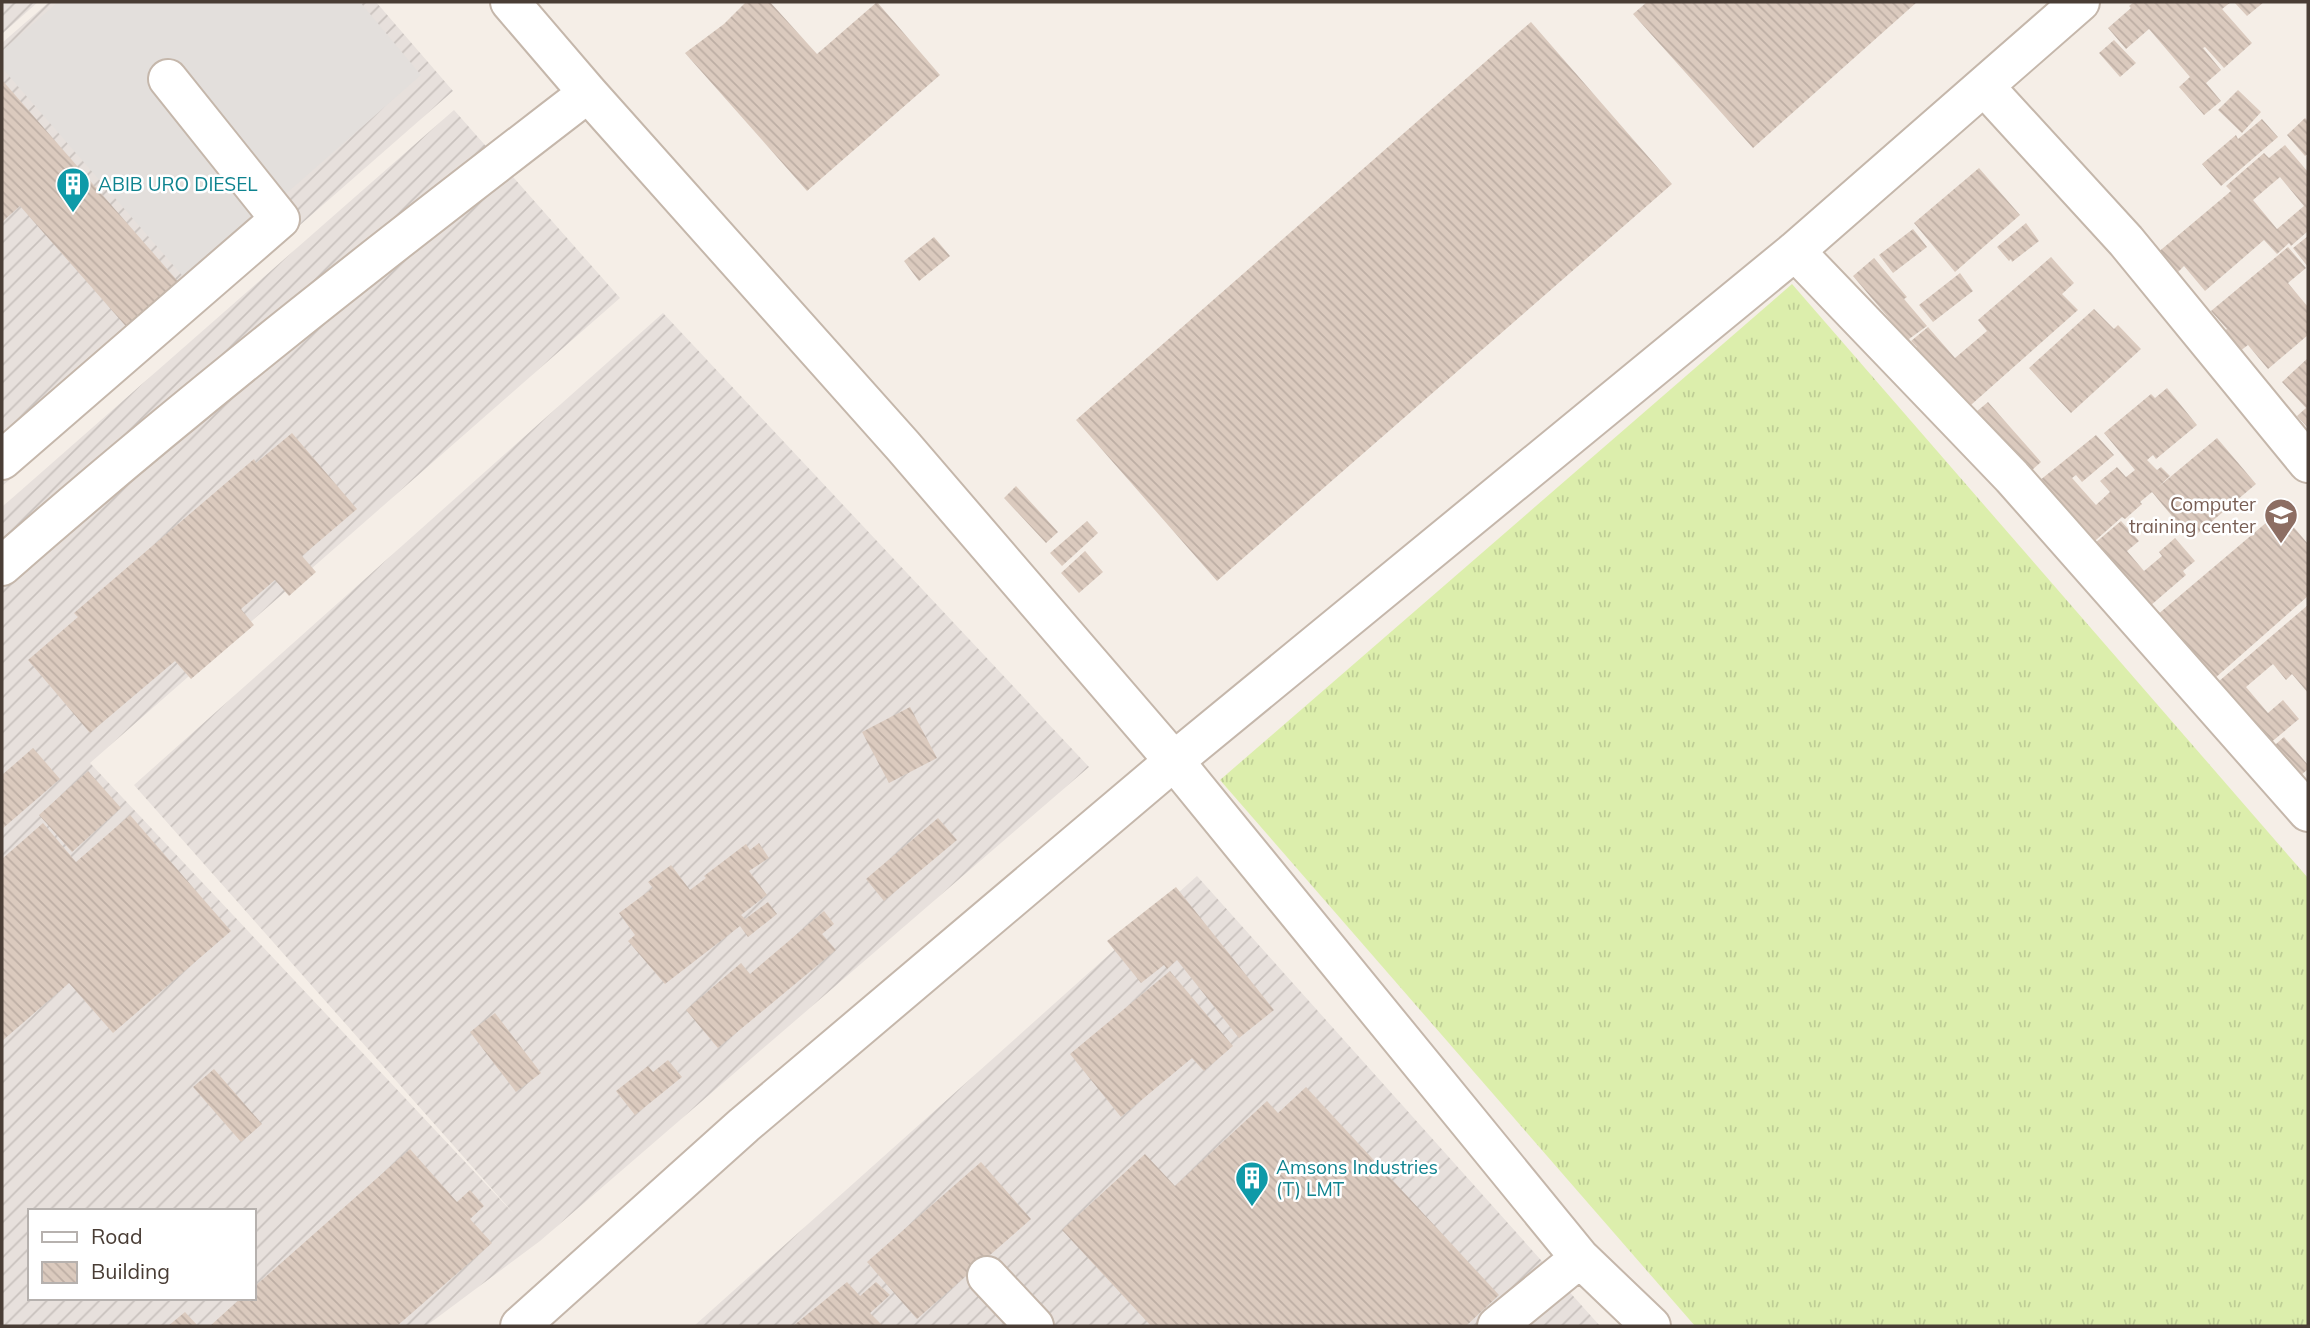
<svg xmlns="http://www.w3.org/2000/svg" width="2310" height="1328" font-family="Mulish,sans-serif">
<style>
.industrial{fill:url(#industrial-furrows);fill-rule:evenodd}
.grass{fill:url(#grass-tufts)}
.parking{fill:#e3dfdc}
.building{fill:url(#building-back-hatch);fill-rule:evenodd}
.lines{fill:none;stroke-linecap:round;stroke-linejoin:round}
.minor-casing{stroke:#c5b7ab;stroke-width:42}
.minor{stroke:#fff;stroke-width:38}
.labels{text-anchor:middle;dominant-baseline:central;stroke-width:5;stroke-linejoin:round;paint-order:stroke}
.culture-label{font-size:19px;fill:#0d838f;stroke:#fff;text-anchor:start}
.education-label{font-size:19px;fill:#785e54;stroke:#fff;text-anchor:end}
</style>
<defs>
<pattern id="industrial-furrows" width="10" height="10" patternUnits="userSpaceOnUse" patternTransform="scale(1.75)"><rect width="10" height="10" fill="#e7e0dc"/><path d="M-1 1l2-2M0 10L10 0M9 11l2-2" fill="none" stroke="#c8c1bd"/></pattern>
<pattern id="grass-tufts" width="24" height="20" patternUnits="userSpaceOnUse" patternTransform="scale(1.75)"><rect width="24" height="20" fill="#dceeac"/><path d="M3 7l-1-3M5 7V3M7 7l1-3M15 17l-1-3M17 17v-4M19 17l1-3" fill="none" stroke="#becd95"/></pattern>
<pattern id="building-back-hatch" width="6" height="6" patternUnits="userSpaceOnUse" patternTransform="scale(1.75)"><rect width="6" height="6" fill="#dbcabe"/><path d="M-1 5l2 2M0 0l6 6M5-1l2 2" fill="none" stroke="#bdaea4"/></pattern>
</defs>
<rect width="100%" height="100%" fill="#f5eee7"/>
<path class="industrial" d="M2 2H38L2 34Z
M49 2H376L453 91 2 486V43Z
M454 110 620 298 90 763 515 1215 134 785 663 313 1089 767 540 1241 426 1326H2V507ZM30 1211H254V1298H30Z
M1197 876 1600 1326H694Z"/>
<path class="grass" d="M1792 284 2308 878V1326H1695L1220 780Z"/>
<path class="parking" d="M58 2H360L421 75 187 281 2 68V51Z"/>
<path class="building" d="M746 2H770L817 54 877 2 940 75 807 191 685 53 724 24Z
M1647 2H1917L1753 148 1633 14Z
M2134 2H2231L2222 9 2252 43 2224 68 2205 47 2203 48 2221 70 2206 83 2221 101 2204 115 2179 87 2190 77 2149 29 2126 49 2108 28 2131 8 2129 6Z
M2234 2H2264L2247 16Z
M1531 22 1672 184 1217 581 1076 420Z
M2114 40 2136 63 2120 77 2099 53Z
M2 80 189 294 138 340 20 206 2 222Z
M2238 90 2261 112 2242 133 2218 110Z
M2305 118 2308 121V154L2305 156 2287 135Z
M2262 119 2278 137 2221 186 2202 164 2236 135 2238 139Z
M2285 145 2308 172V231L2291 246 2289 243 2277 254 2264 240 2205 291 2184 266 2175 275 2156 254 2231 191 2226 186 2264 153 2269 158ZM2280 177 2304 206 2277 229 2253 200Z
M1979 168 2020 215 1955 272 1914 223Z
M2026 223 2039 241 2012 262 2011 259 2009 261 1997 247Z
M1913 229 1927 247 1893 273 1879 255Z
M2308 236V267L2293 248Z
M934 237 950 256 919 281 904 261Z
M2288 247 2306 268 2288 283 2308 307V335L2268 369 2248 345 2240 351 2223 332 2227 329 2211 311Z
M2051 257 2074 283 2062 294 2078 310 1963 412 1912 352 1917 347 1911 341 1928 327 1955 358 1987 331 1978 320Z
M1874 258 1907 297 1904 299 1927 326 1909 339 1915 347 1905 357 1893 343 1903 335 1853 276Z
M1960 273 1973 291 1933 322 1919 305Z
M2094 309 2114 329 2118 325 2141 349 2071 413 2029 368Z
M2308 358V428L2297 416 2306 408 2282 382Z
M2167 388 2197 425 2156 459 2153 455 2147 460 2157 470 2161 467 2170 476 2157 488 2217 438 2256 484 2191 539 2152 492 2140 502 2142 504 2125 519 2122 517 2088 547 2034 485 2096 435 2114 455 2082 482 2076 475 2072 478 2096 505 2110 492 2100 481 2117 467 2126 477 2135 470 2104 433 2151 394 2155 398Z
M1988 402 2041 462 2024 477 1970 417Z
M292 433 357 509 302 556 316 572 289 596 275 580 241 609 254 625 191 679 175 661 90 733 28 660 78 617 74 613 254 459 256 463Z
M1016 486 1058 532 1046 543 1004 498Z
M2280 511 2308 544V596L2206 686 2150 621Z
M1087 521 1098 533 1062 566 1050 553Z
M2121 521 2139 541 2127 551 2144 571 2162 556 2159 552 2175 538 2195 561 2183 571 2186 575 2143 612 2088 549Z
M1085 551 1103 572 1079 593 1061 573Z
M2308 605V693L2292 674 2286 680 2273 664 2246 687 2268 713 2283 700 2299 719 2263 749 2211 688Z
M910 707 937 758 889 783 862 732Z
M2284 737 2308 765V769L2293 782 2267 752Z
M33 748 60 779 2 829V775Z
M88 771 121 808 72 852 39 815Z
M130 815 231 931 113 1033 69 983 2 1041V859L43 823 76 862Z
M938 818 957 840 884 901 866 879Z
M759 843 769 858 749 871 767 895 741 915 745 919 768 902 777 914 748 937 740 926 665 984 628 941 635 935 619 913 653 888 648 882 671 865 690 890 706 878 704 876 746 844 750 850Z
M1176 887 1274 1010 1239 1038 1177 960 1167 969 1164 965 1141 983 1107 941Z
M824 911 834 924 822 934 836 950 718 1048 686 1010 741 963 750 974Z
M1170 971 1233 1046 1204 1071 1192 1058 1121 1117 1070 1054Z
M495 1013 541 1073 516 1092 470 1032Z
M668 1060 682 1077 635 1115 616 1091 648 1066 653 1072Z
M214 1069 262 1124 241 1142 193 1087Z
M1306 1087 1499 1295 1466 1326H1151L1062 1230 1145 1154 1175 1186 1267 1101 1278 1113Z
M410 1149 457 1202 470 1190 484 1206 470 1219 492 1243 397 1326H210L241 1298H254V1287Z
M981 1162 1031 1219 917 1319 867 1262Z
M847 1282 860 1296 876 1282 890 1295 870 1313 883 1326H793Z
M185 1312 198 1326H168Z"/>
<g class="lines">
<g class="minor-casing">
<path id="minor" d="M510 2 588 93 903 446 1174 761 1580 1258 1651 1326
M1984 86 2126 241 2308 463
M1795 251 2012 477 2308 812
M2 460 280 219 168 79
M2 566C191 400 389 246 588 93
M987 1276 1034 1326
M520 1326 744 1125 1174 761 1795 251 2080 2
M1497 1326 1580 1258"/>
</g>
<use href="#minor" class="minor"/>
</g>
<defs>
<g id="building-pin" transform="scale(1.75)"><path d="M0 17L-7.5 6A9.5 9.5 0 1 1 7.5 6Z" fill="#0f9aa8" stroke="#fff"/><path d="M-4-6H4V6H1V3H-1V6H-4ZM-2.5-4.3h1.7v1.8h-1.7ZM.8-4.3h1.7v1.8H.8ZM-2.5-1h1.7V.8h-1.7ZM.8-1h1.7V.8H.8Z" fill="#fff"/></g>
<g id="school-pin" transform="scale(1.75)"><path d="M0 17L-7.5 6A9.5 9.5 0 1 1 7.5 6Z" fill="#8d6e63" stroke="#fff"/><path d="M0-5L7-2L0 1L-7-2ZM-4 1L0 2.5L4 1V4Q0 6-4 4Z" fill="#fff"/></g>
</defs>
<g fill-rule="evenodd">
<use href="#building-pin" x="73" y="184"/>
<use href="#school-pin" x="2281" y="515"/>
<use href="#building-pin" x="1252" y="1178"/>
</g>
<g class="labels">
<g class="culture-label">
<text x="98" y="184">ABIB URO DIESEL</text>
<text x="1276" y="1167">Amsons Industries<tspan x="1276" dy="22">(T) LMT</tspan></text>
</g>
<g class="education-label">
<text x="2256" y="504">Computer<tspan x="2256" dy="22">training center</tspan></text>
</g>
</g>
<rect width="2310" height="1328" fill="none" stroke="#493d35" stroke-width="7"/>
<rect x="28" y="1209" width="228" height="91" fill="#ffffff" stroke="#b6b1ae" stroke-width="2"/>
<rect x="42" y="1232" width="35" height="10" fill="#ffffff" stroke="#b6b1ae" stroke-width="2"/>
<text x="91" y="1244" font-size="21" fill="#493d35">Road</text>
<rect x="42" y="1262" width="35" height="21" fill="url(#building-back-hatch)" stroke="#b6b1ae" stroke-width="2"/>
<text x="91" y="1279" font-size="21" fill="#493d35">Building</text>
</svg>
